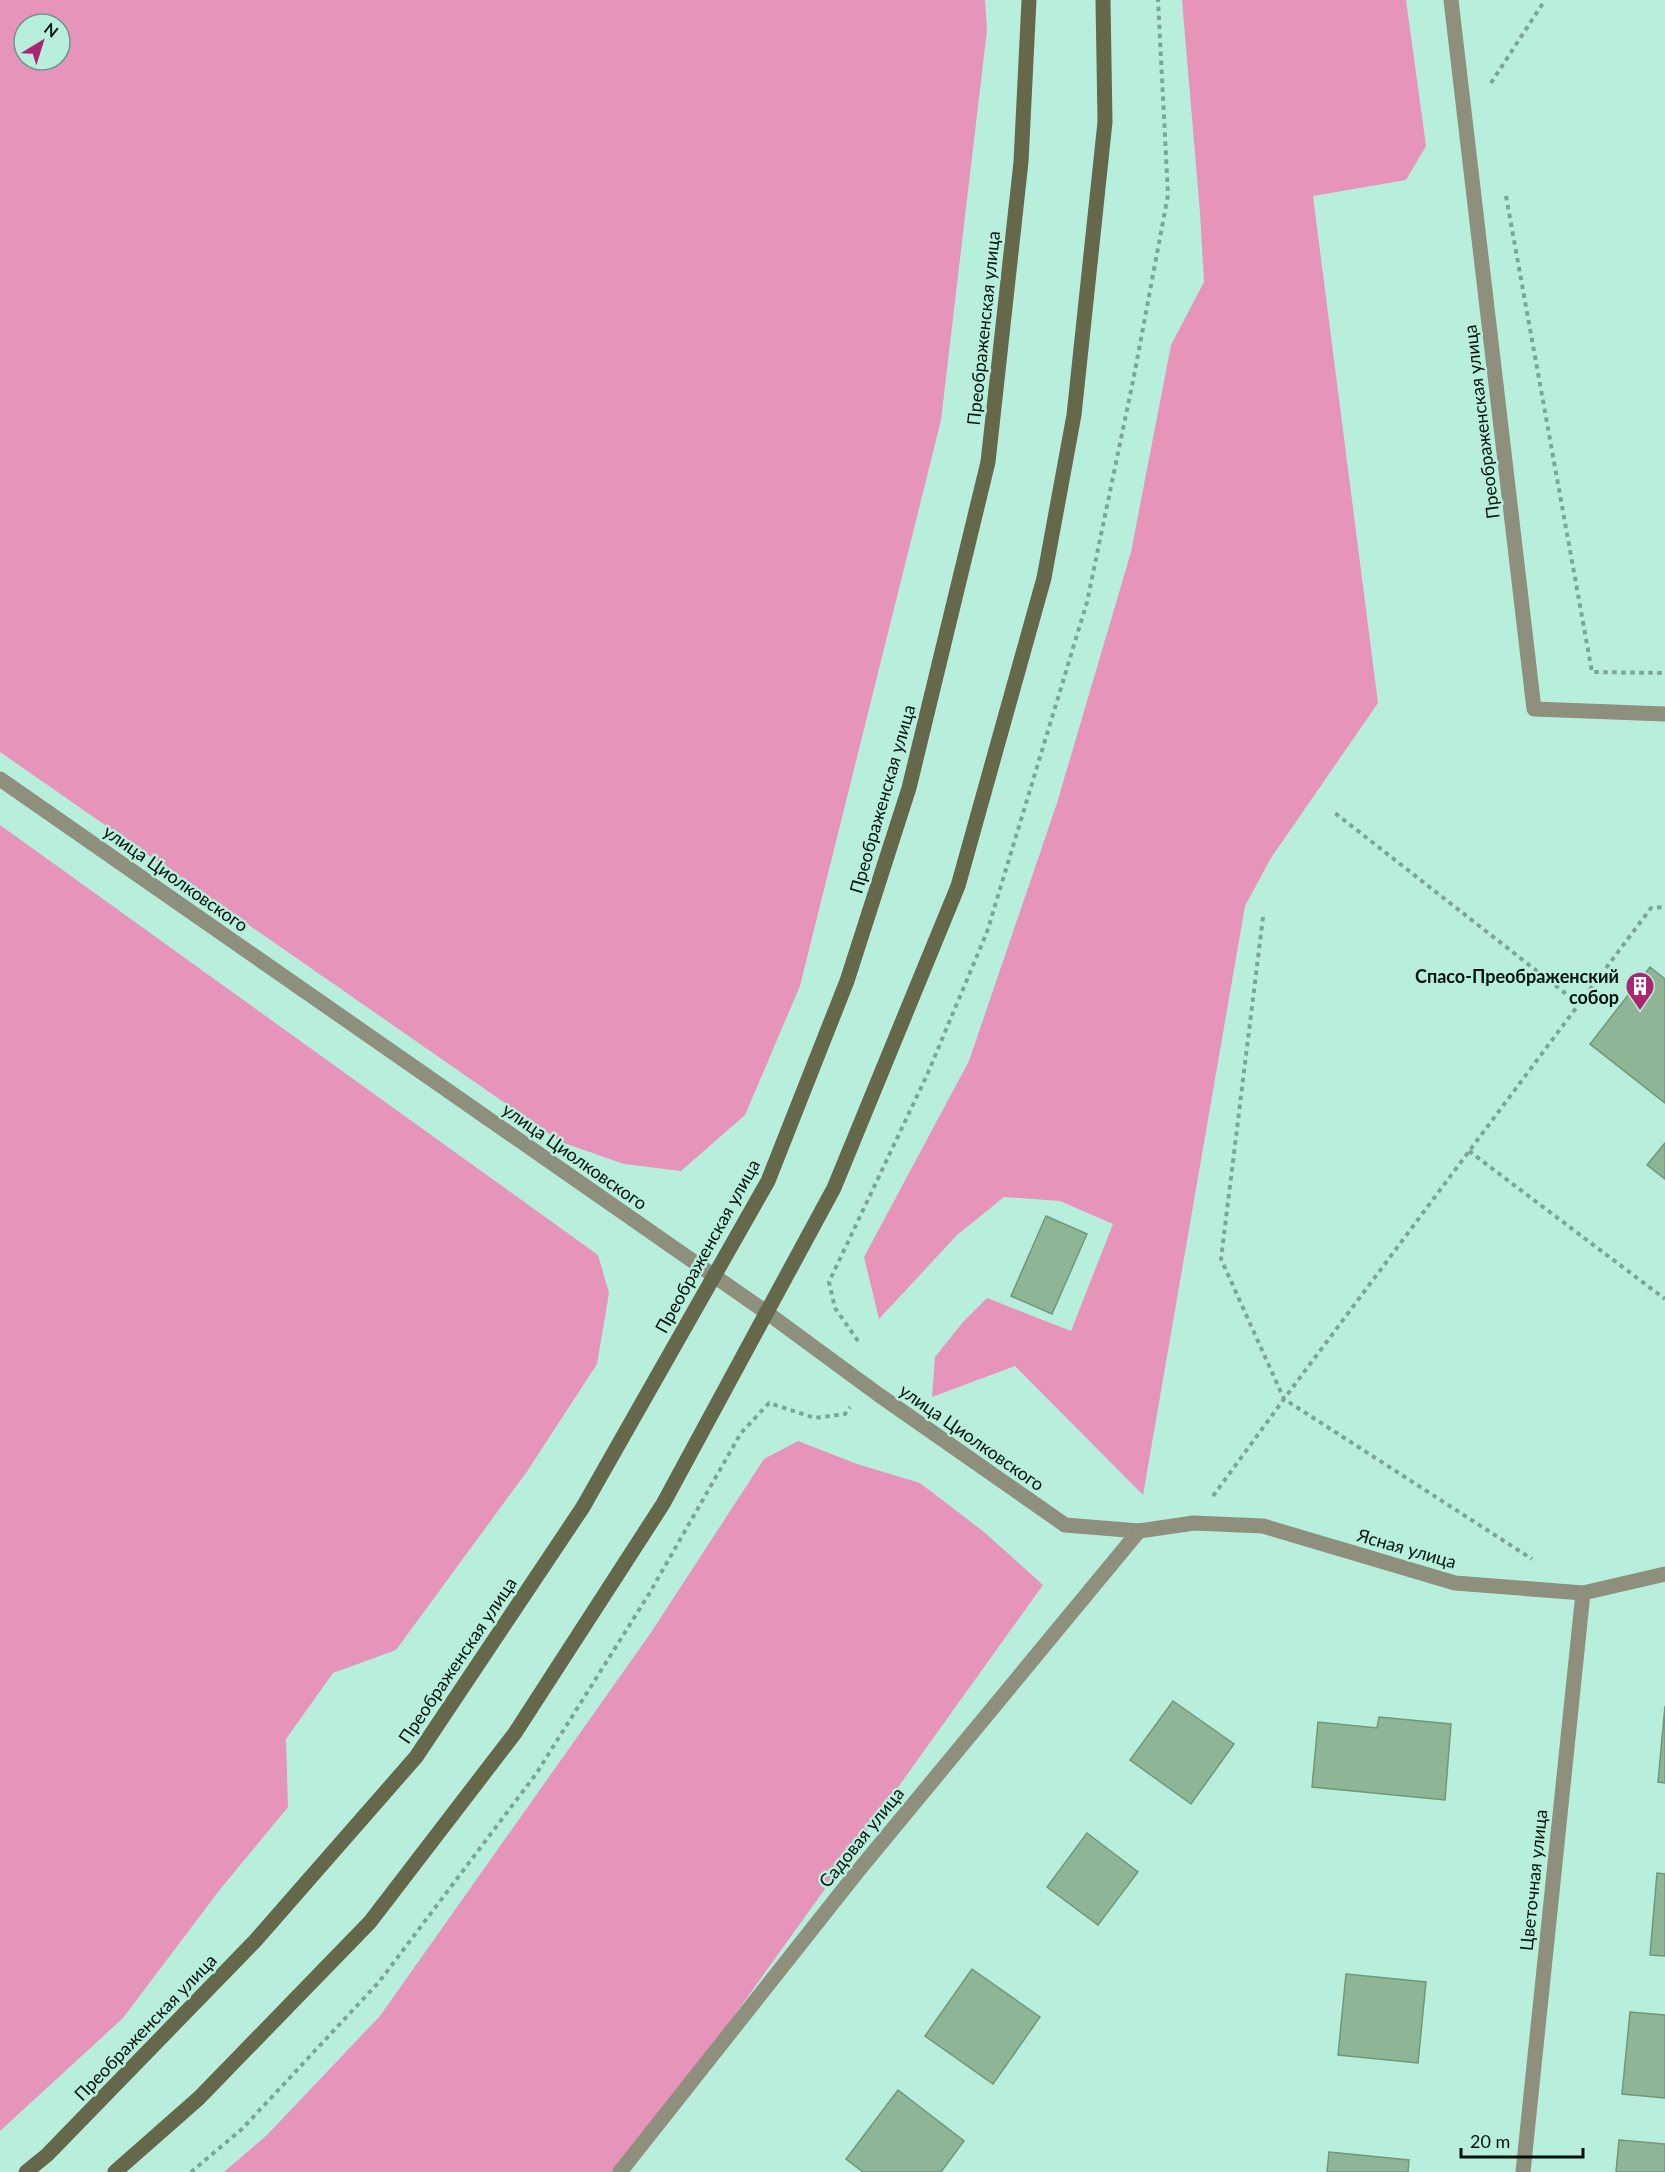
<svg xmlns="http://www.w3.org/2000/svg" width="1665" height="2172" font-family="Lato,sans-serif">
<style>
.green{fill:#e694ba;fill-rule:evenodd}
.building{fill:#8eb696;stroke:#719779;stroke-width:1.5}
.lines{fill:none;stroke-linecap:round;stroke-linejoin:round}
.path{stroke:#7ba697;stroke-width:4;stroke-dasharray:4.5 4.5;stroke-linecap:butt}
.minor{stroke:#8e8f7c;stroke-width:15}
.tertiary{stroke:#8e8f7c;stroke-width:15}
.secondary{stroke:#66684c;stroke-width:15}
.labels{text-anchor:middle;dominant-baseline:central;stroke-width:5;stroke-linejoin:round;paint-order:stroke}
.street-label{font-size:18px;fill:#01130d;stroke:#b8efdc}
.poi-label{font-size:18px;font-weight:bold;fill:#01130d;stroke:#b8efdc;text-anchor:end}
</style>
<rect width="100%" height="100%" fill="#b8efdc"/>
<path class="green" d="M0 0H985L987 30 941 420 800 986 745 1115 681 1171 624 1164 561 1142 0 752ZM24 24H60V60H24Z
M1182 0H1406L1426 146 1406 180 1313 196 1378 703 1271 858 1245 906 1143 1495 1015 1366 932 1397 935 1357 963 1322 987 1298 1071 1331 1113 1224 1060 1201 1004 1197 957 1235 879 1319 864 1257 969 1061 1057 803 1131 552 1171 345 1204 282 1200 213Z
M0 825 598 1255 609 1293 597 1364 528 1470 396 1650 333 1673 286 1739 288 1807 218 1892 123 2018 0 2131Z
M798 1441 857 1464 920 1483 984 1532 1043 1585 652 2130 617 2172H224L266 2136 380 2016 650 1634 764 1459Z"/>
<path class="building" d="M1650 967 1665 979V1103L1590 1044Z
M1665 1143V1179L1647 1165Z
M1046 1216 1087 1234 1052 1314 1011 1296Z
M1173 1701 1234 1744 1191 1804 1130 1760Z
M1665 1706V1783L1658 1782Z
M1379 1717 1451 1724 1445 1800 1312 1787 1318 1722 1377 1728Z
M1087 1833 1138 1872 1098 1925 1047 1887Z
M1657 1873 1665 1874V1956L1650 1955Z
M972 1969 1040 2017 993 2084 925 2036Z
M1346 1974 1426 1982 1418 2063 1338 2055Z
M1630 2012 1665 2015V2098L1622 2094Z
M898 2090 964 2141 941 2172H863L846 2159Z
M1619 2140 1665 2144V2172H1616Z
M1329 2152 1409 2160 1408 2172H1327Z"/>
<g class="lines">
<path class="path" d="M1491 83 1545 0
M1506 196 1592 672 1665 673
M1263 917 1221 1259 1284 1399 1579 1004 1335 813
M1579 1004 1651 908 1665 907
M1469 1151 1665 1299
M858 1341 835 1308 829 1282 927 1075 987 932 1087 602 1134 376 1168 195 1158 0
M1213 1496 1284 1399 1532 1559
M191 2172 242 2129 379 1982 536 1774 649 1594 741 1433 769 1403 815 1418 845 1414 850 1407"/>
<path class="minor" d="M1451 0 1534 709 1665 714
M0 779 766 1312 879 1395 1065 1525 1139 1531
M620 2172 858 1871 1139 1531
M1523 2172 1583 1593"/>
<path class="tertiary" d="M1139 1531 1194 1523 1263 1526 1455 1583 1583 1593 1665 1574"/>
<path class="secondary" d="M26 2172 47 2155 255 1941 416 1757 583 1507 768 1181 847 981 909 788 988 462 1021 162 1029 0
M115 2172 199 2098 370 1922 515 1733 663 1504 834 1188 958 886 1044 578 1074 415 1105 122 1103 0"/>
</g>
<defs>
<g id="building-pin" transform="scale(1.5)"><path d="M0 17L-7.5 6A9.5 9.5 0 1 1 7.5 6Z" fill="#aa2671" stroke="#b8efdc"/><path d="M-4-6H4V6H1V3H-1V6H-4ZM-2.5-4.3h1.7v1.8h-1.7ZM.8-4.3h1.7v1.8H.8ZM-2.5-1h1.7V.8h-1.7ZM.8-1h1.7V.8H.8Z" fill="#fff"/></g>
</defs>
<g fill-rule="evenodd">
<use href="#building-pin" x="1640" y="986"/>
</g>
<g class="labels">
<g class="street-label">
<text transform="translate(983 328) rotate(-84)">Преображенская улица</text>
<text transform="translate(1481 422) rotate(-97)">Преображенская улица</text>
<text transform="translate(882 799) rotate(-74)">Преображенская улица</text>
<text transform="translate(176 878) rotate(35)">улица Циолковского</text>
<text transform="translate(575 1156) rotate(35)">улица Циолковского</text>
<text transform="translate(707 1246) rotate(-61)">Преображенская улица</text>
<text transform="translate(972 1437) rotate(35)">улица Циолковского</text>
<text transform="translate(1407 1548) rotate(16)">Ясная улица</text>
<text transform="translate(457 1660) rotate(-56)">Преображенская улица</text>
<text transform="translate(861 1837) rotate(-51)">Садовая улица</text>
<text transform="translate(1533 1880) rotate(-84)">Цветочная улица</text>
<text transform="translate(145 2027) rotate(-46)">Преображенская улица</text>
</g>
<g class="poi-label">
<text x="1619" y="976">Спасо-Преображенский<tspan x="1619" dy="21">собор</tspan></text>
</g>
</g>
<g transform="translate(42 42) rotate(38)"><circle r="28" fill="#b8efdc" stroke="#6f9789" stroke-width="1.5"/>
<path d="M0-4.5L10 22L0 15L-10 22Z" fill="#aa2671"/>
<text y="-9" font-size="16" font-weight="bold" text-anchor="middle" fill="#01130d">N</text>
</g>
<path d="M1461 2148v9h122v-9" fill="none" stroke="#01130d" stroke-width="3"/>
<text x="1470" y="2148" font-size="18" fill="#01130d" stroke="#b8efdc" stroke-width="4.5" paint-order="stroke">20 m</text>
</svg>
